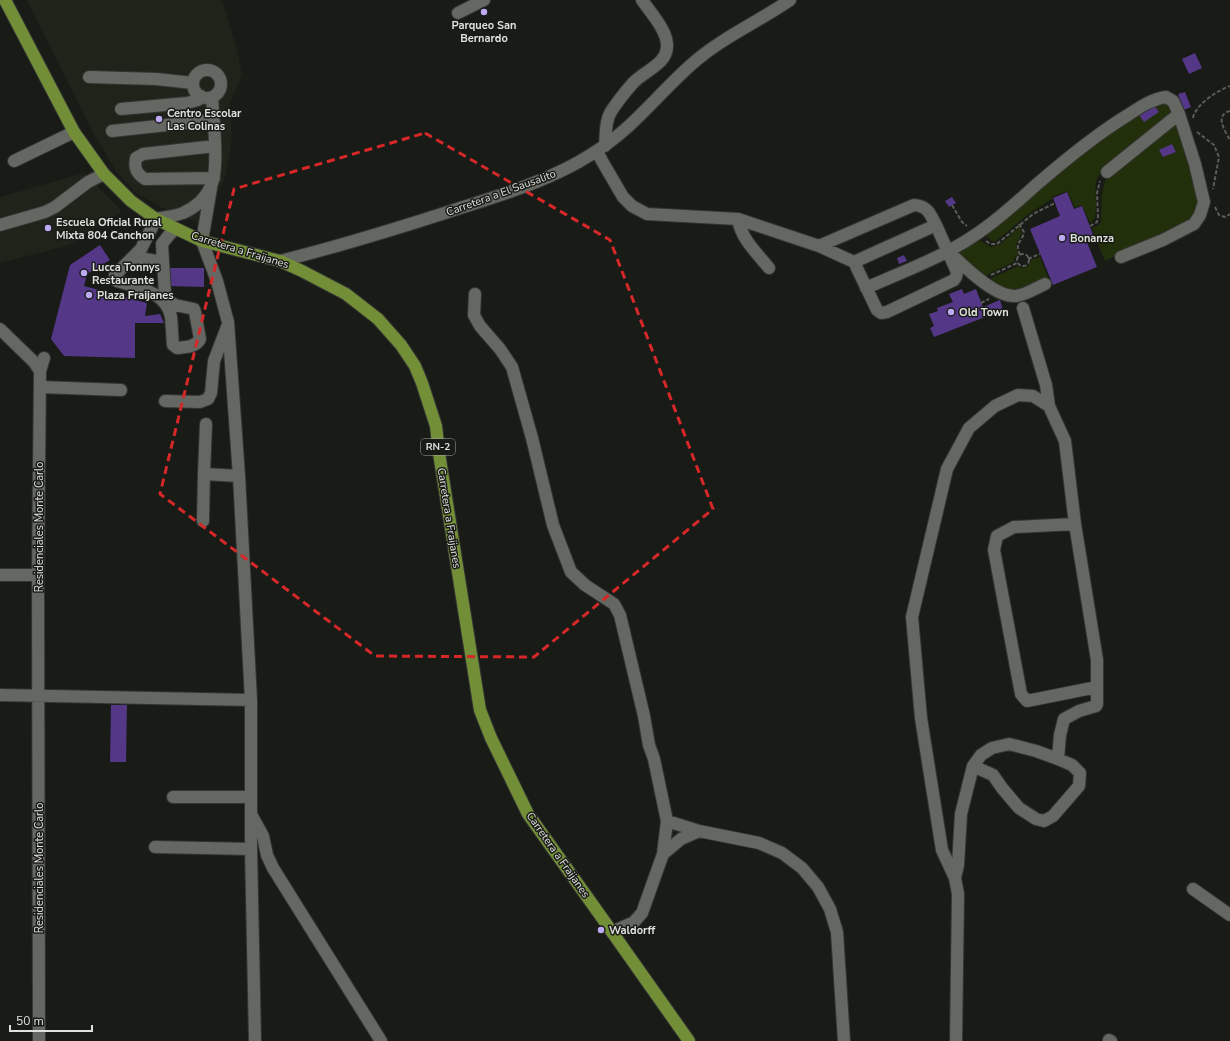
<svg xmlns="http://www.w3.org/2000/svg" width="1230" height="1041" font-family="'Nunito Sans',sans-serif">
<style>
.built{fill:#1f231a}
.green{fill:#212f0a}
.building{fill:#543787}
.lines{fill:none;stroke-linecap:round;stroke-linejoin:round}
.minor-casing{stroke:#353634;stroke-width:14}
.major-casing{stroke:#353634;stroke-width:14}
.path{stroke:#5a5c58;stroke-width:2;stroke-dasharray:4 2;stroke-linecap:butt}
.minor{stroke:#656762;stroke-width:12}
.major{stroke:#728f38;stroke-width:12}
.marked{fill:none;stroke:#d62828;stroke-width:3;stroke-dasharray:8 5;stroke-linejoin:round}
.poi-dot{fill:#bea9f4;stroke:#191b17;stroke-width:1.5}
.labels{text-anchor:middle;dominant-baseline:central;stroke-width:3;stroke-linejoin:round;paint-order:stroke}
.shield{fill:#191b17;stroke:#a4a6a2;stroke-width:1}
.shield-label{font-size:10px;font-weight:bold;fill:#dfe1dd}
.poi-label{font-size:11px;font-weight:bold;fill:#dfe1dd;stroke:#191b17;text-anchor:start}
.street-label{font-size:11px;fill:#dfe1dd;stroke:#191b17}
</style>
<rect width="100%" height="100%" fill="#191b17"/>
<path class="built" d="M27 0H222L238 53 242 75 230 103 232 139 225 178 212 203 211 228 161 207 137 194 117 173 95 136Z
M84 173 122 211 70 245 0 263V197Z"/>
<path class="green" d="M1155 102 1167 103 1171 113 1104 169C1100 173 1097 177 1096 183 1094 193 1100 218 1090 223L1082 205 1075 208 1067 191 1052 197V199L1031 212 996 241H992L984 234 1109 131Z
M1176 121 1200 199 1196 215 1164 233 1105 261 1092 228 1099 225 1101 222C1102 207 1100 191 1107 177Z
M1019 227 1022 233 1016 245 1018 254 1014 259 1015 261 983 277 955 253 977 239 991 247 1001 244Z
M1040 257 1049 280 1016 293 1010 292 988 280 1018 266 1021 268C1027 268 1029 265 1031 260Z"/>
<path class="building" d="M1195 53 1202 68 1189 74 1182 59Z
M1185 92 1191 107 1184 110 1178 94Z
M1153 104 1159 112 1144 122 1139 115Z
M1172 144 1176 152 1163 157 1159 150Z
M1067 192 1074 209 1082 206 1094 237 1086 240 1097 267 1053 285 1030 229 1060 216 1053 198Z
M952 197 956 203 949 207 945 201Z
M100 245 110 260 87 274 84 286 147 303 145 316 160 314 164 323H135V358L64 356 51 339 70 265Z
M904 255 907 261 899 264 897 258Z
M167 268H204V287L167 286Z
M962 289 964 294 976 289 983 307 1000 300 1003 310 934 337 930 328 934 326 929 314 938 311 937 308 953 302 949 294Z
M111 705H127L126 762H110Z"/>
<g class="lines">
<g class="minor-casing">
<path id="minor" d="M458 13 484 0
M193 84a14 14 0 1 1 28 0a14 14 0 1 1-28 0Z
M89 77 156 79 193 83
M121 109 187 103 198 100 201 96
M112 131 213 120
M605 146C606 134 605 120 612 110 618 101 626 91 633 83 644 71 668 64 667 45 667 30 650 12 642 0
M597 151 602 161 623 197 632 206 647 214 738 219 819 246 854 262 877 310 881 313 887 312 954 280 956 277 957 272 936 225 854 262
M14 161 74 132
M1107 172 1179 114
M214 178 145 179C136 173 134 168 136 158L143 154 215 146
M211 188 202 241 217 281 228 322 239 476 251 700V849L255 1041
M738 219C741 239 757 253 769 268
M0 225 45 212 55 207 88 182 104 174
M175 229 169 235 162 244 165 294 170 302 175 305 194 309 195 312 200 339C196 347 186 347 177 348L173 345C172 335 172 326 171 317 167 292 137 287 117 281L115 279V275L141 249 156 219C165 217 175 216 183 213 194 208 205 199 210 188 220 172 213 117 212 97
M819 246 914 205C928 206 930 214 936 225
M952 255C966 268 996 298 1016 296 1026 295 1036 288 1045 284
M133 257 163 262
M280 261C337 247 392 230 448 212 485 200 523 189 559 172 572 166 586 158 598 150 634 127 660 92 692 64 721 38 758 22 790 0
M866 288C904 271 944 257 978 233 999 219 1017 202 1036 185 1065 160 1095 135 1128 115 1140 107 1152 99 1166 97L1173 101 1179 114 1195 164 1204 202 1200 215 1194 224 1163 240 1121 257
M475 294 474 315 480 326 500 349 512 367 532 438 553 525 571 572 585 585 614 604 620 615 644 716 649 745 654 759 667 821 663 854 642 913 634 922 612 932
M1023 308 1046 385 1049 406 1065 441 1075 524 1097 660V687L1027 701 1021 694 994 550 997 536 1014 527 1075 524
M0 329 34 362 40 371
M40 387 121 390
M165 401 200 402 208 399 211 393 214 361 227 327
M204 474 239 476
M203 521 204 474 206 424
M0 575H38
M0 695 251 700
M1058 759 1060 735 1064 719 1079 711 1096 706 1097 704V687
M173 797H251
M252 816 263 836 267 855 273 868 381 1041
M667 821 699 831 759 843 782 853 802 868 818 887 830 909 837 932 844 1041
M155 847 251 849
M663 854 681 839 699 831
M955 878 958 865 961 814 973 766 981 755 992 748 1009 744 1036 751 1058 759 1072 765 1080 773 1079 786 1053 816 1044 821 1036 819 1019 808 1002 788 993 775 973 766
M1193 889 1230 915
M1109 1040 1111 1041
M39 1041 38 575 40 371 44 358
M956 1041 958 894 955 878 942 850 921 718 912 617 947 469 969 428 995 406 1018 395 1033 396 1049 406"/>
</g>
<g class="major-casing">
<path id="major" d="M5 0 74 132 104 174 131 201 156 219 202 241 280 261 302 271 346 294 378 319 401 345 415 366 422 383 436 426 439 453 480 710 491 738 528 814 600 915 689 1041"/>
</g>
<path class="path" d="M1230 111C1214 115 1225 131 1230 140
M1193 118C1195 105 1218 90 1230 86
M1197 132 1214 145 1219 157 1213 189
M952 205 962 222 967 226
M1215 207 1219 215 1225 217 1230 214
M1019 224 1024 232C1022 243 1014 242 1020 255
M1090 226 1097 222 1098 217 1097 193 1100 181
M986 241 991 244H997L1033 214 1055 203
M1017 260a6 6 0 1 1 12 0a6 6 0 1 1-12 0Z
M1028 259 1040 254
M991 275 1017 263
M981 303 989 299"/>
<use href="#minor" class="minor"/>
<use href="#major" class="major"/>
</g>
<path class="marked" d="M425 133 610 240 713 509 534 657 375 656 160 494 234 189Z"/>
<g class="poi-dot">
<circle cx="484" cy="12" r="4"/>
<circle cx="159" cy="119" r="4"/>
<circle cx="48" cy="228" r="4"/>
<circle cx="1062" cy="238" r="4"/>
<circle cx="84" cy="273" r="4"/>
<circle cx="89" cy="295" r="4"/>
<circle cx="951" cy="312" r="4"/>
<circle cx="601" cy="930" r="4"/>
</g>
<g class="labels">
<rect class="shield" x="421" y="439" width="34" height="16" rx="3"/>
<g class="shield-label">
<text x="438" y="447">RN-2</text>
</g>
<g class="poi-label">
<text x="484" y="25" text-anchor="middle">Parqueo San<tspan x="484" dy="13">Bernardo</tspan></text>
<text x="167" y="113">Centro Escolar<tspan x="167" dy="13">Las Colinas</tspan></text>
<text x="56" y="222">Escuela Oficial Rural<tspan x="56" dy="13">Mixta 804 Canchon</tspan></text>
<text x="1070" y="238">Bonanza</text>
<text x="92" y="267">Lucca Tonnys<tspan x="92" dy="13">Restaurante</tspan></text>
<text x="97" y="295">Plaza Fraijanes</text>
<text x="959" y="312">Old Town</text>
<text x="609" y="930">Waldorff</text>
</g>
<g class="street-label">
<text transform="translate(501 193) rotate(-20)">Carretera a El Sausalito</text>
<text transform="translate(240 250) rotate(17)">Carretera a Fraijanes</text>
<text transform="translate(449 518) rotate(81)">Carretera a Fraijanes</text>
<text transform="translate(39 527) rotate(-90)">Residenciales Monte Carlo</text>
<text transform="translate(558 855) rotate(55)">Carretera a Fraijanes</text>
<text transform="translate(39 868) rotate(-90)">Residenciales Monte Carlo</text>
</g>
</g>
<path d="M10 1025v6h82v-6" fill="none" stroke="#dfe1dd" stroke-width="2"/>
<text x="16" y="1025" font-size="12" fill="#dfe1dd" stroke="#191b17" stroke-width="3" paint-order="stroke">50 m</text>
</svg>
